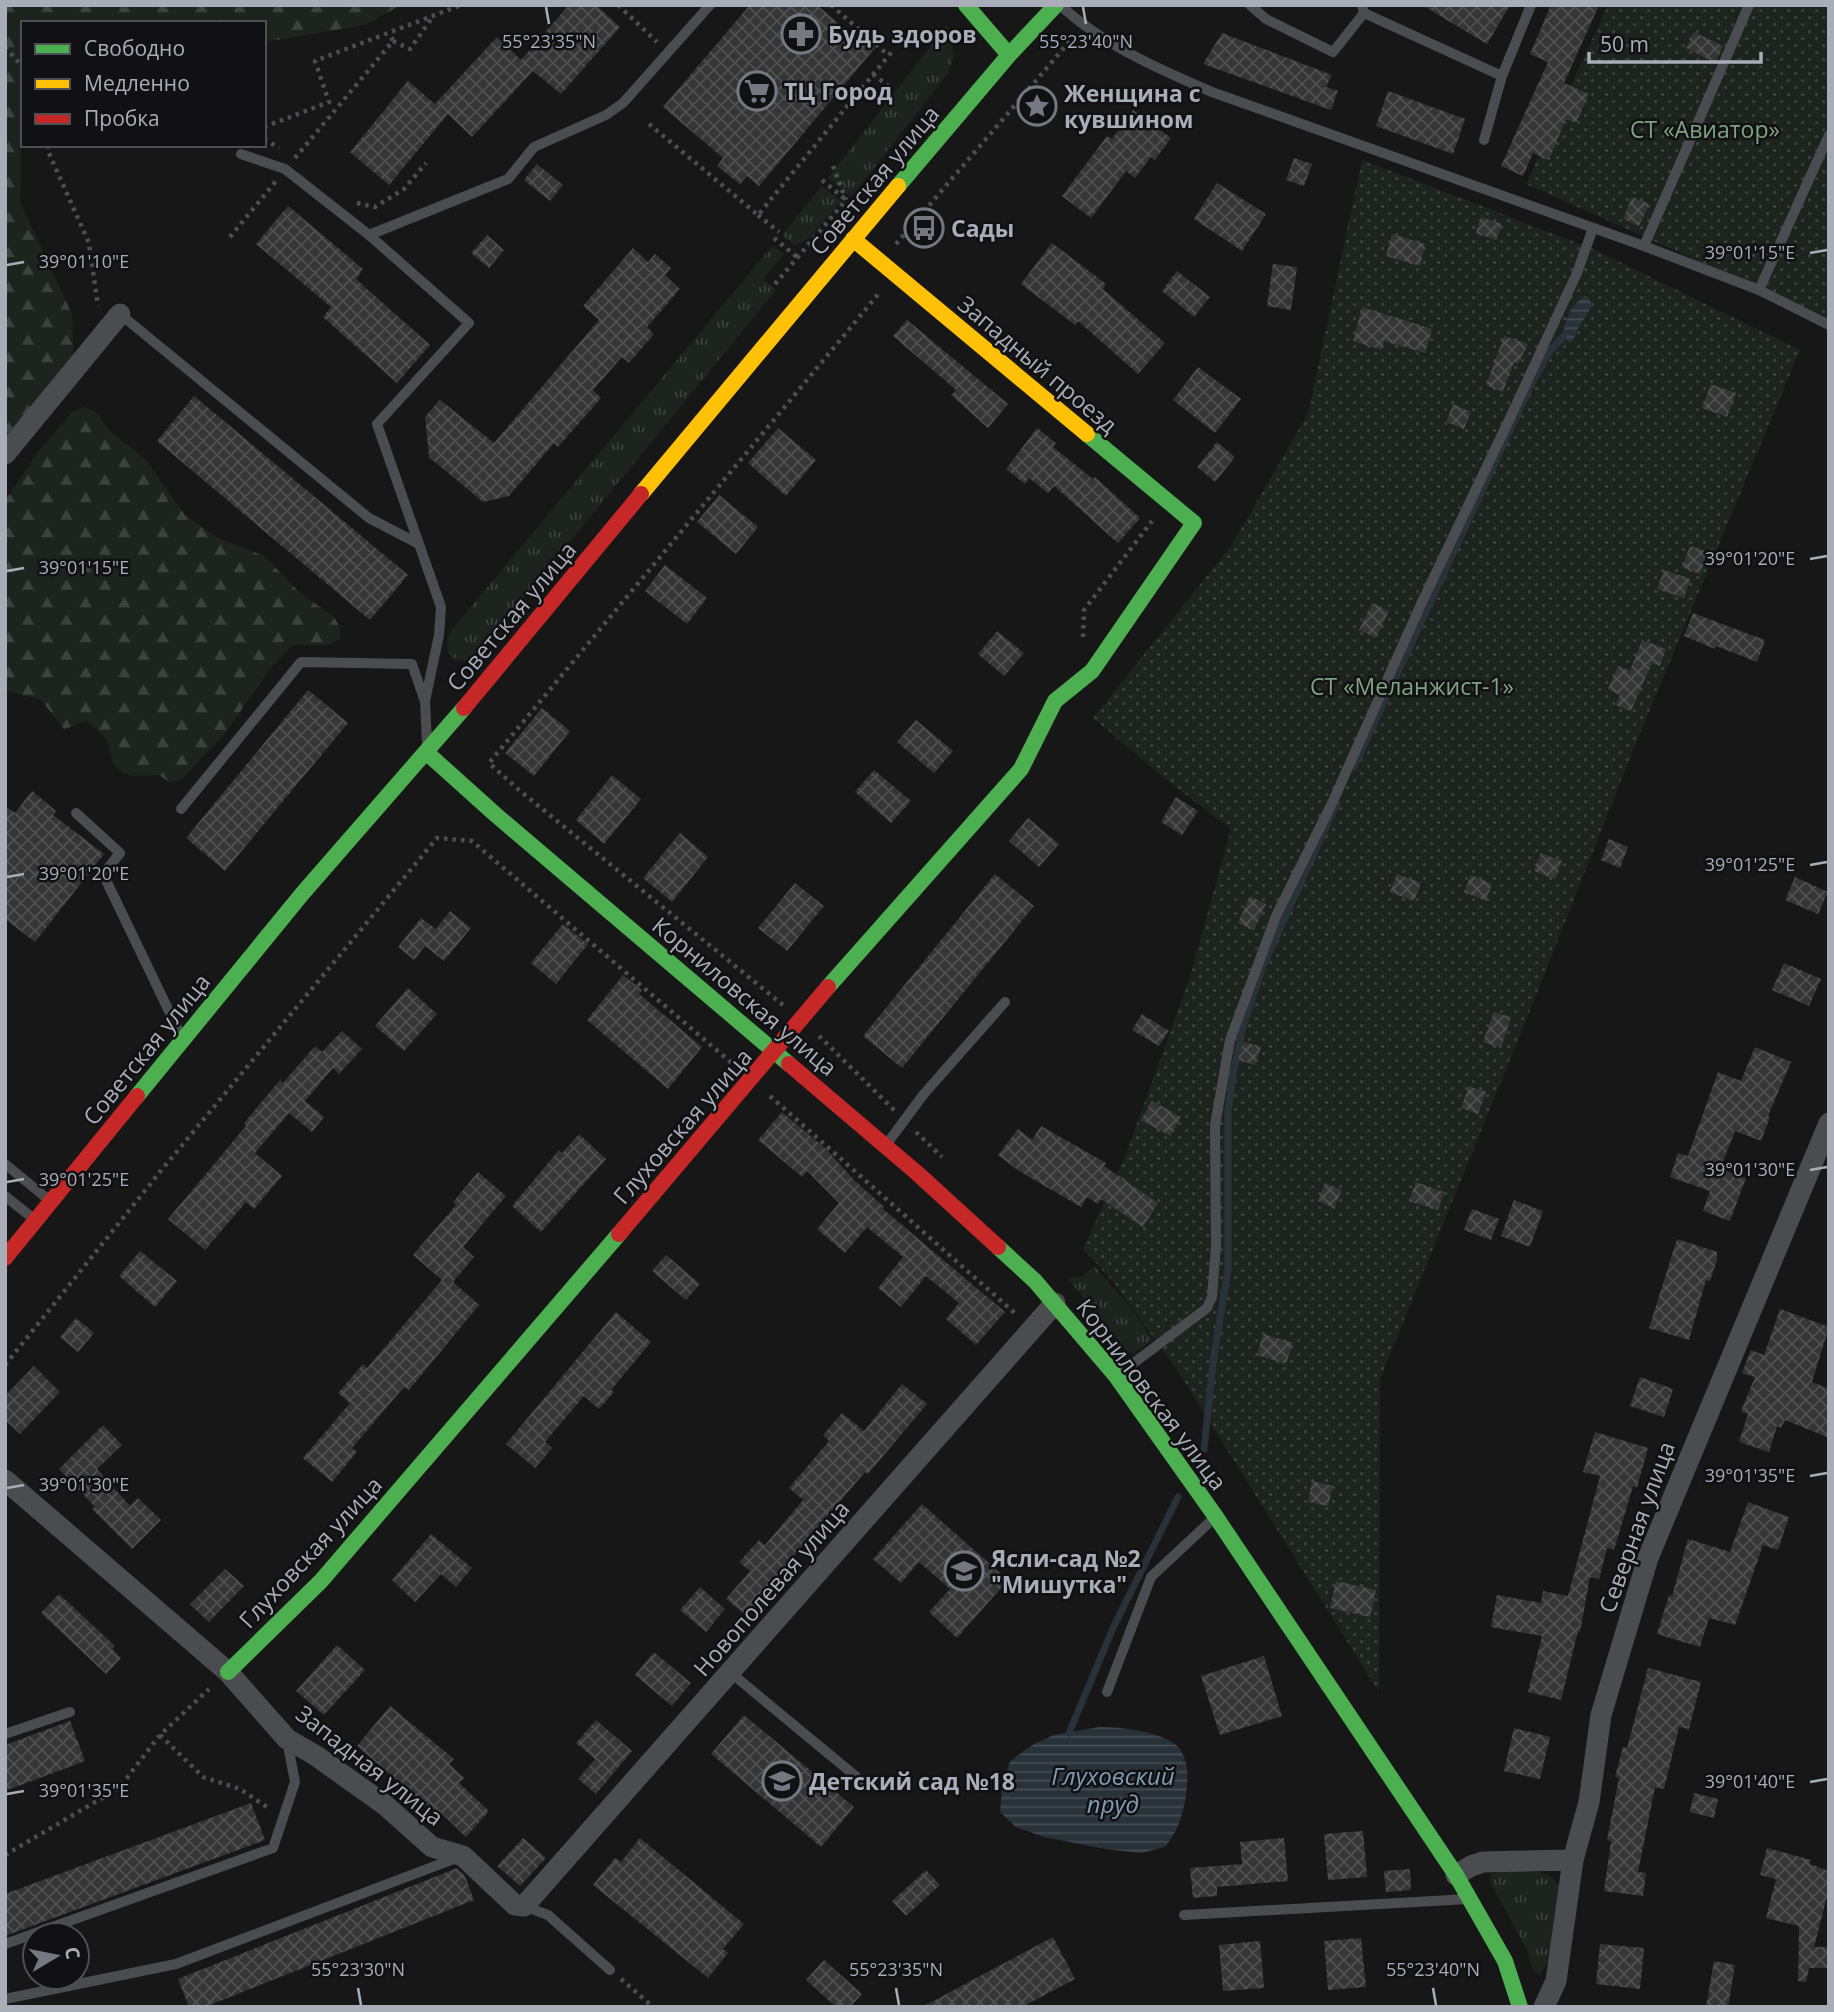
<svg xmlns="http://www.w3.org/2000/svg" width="1834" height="2012" font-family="'Open Sans',sans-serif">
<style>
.grass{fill:url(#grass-tufts)}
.forest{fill:url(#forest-firs)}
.garden{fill:url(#garden-dots)}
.water{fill:url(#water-rules)}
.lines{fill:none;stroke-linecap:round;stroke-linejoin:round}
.stream{stroke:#2a3239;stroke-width:7}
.building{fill:url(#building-cross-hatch)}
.path{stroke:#4d4e52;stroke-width:4.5;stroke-dasharray:3.5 5;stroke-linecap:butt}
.lane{stroke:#4b4c50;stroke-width:10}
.street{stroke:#4b4c50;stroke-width:21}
.fast{stroke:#4caf50;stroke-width:16}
.slow{stroke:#ffc107;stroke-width:16}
.jam{stroke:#c62828;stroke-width:16}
.ticks{fill:none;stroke:#a8adb8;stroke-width:2.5}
.labels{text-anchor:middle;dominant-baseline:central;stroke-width:5;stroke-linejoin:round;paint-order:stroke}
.poi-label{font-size:23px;font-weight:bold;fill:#a8adb8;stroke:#111113;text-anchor:start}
.park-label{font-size:23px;fill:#7fa381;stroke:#111113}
.street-label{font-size:23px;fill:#a8adb8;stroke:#111113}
.water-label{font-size:24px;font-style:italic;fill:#7f9bb3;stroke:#111113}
.ticks-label{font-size:18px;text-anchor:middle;fill:#a8adb8;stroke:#111113;stroke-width:5;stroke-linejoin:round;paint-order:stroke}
</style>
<defs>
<pattern id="grass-tufts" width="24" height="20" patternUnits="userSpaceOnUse" patternTransform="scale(1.75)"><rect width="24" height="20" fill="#1d241e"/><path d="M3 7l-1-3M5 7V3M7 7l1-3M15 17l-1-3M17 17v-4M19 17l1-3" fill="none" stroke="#3b413d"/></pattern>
<pattern id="forest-firs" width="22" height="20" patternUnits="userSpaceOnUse" patternTransform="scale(1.75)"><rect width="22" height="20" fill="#1d241e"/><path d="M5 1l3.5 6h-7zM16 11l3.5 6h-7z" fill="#3b413d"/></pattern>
<pattern id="garden-dots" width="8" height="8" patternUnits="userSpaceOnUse" patternTransform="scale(1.75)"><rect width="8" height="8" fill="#1d241e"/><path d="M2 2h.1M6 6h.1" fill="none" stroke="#3b413d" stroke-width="1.8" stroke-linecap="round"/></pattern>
<pattern id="water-rules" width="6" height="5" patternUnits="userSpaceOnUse" patternTransform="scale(1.75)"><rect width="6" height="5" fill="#2a3239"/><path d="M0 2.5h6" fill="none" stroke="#464d54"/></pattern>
<pattern id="building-cross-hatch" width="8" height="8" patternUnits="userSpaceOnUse" patternTransform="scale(1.75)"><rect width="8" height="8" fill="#353536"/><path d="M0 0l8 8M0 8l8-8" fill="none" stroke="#4f5051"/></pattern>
</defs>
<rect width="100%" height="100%" fill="#171717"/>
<path class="grass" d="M947 25 954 56 948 73 851 197 828 178Z
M822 186 841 201 810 237 795 246 782 235Z
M773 245 784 254 763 279 776 290 473 660C451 666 442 650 451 631Z
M1094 1266 1130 1307 1153 1340 1132 1354 1127 1352 1070 1281 1069 1278 1082 1277Z
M1499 1872C1523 1872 1549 1865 1561 1889L1552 1956 1540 1975 1533 1970 1527 1950 1490 1882V1875Z"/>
<path class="forest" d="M5 5H401L365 25 264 42V23H229L217 19 200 23H23L20 202 72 314 74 364 5 461Z
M84 407 95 411 110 431 145 459 185 515 218 538 264 556 300 593 333 616 340 627V639L329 645H292L270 669 226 732 181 780 169 782 159 775 134 776 122 772 113 763 106 738 87 721 64 729 41 700 5 690V501L39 450 73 412Z"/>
<path class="garden" d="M1608 5H1829V319L1526 184Z
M1362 160 1593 249 1800 350 1633 750 1533 1003 1380 1379 1379 1692 1179 1373 1115 1284 1083 1249 1125 1157 1190 977 1231 829 1164 778 1093 718 1231 546 1308 414Z"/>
<path class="water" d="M1583 297 1589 298 1592 306 1577 330 1573 341 1569 342 1563 337C1564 322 1570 306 1583 297Z
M1099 1727C1120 1727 1161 1731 1177 1746 1195 1762 1186 1808 1177 1828 1174 1835 1169 1841 1165 1847L1141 1853 1105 1849 1044 1837 1016 1827 1000 1812 1002 1789 1010 1761 1034 1744 1054 1735Z"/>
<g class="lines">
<path class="stream" d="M1354 767 1531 385 1549 352 1563 337
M1204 1449 1214 1355 1228 1270V1111L1233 1075 1243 1027 1263 966 1337 803
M1069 1733 1114 1626 1178 1497"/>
</g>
<path class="building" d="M569 5H596L620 27 561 94 533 71 472 137 448 114 389 185 350 152 408 81 435 104 497 37 521 60Z
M750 5H817L853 36 856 32 875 48 759 186 747 176 740 184 717 166 723 158 663 107Z
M1422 5H1510L1487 44Z
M1551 5H1599L1564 83 1589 94 1576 123 1566 119 1549 160 1533 153 1523 176 1501 166 1548 62 1530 54Z
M1694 32 1723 46 1715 63 1686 48Z
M1222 33 1332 75 1326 87 1338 91 1331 110 1203 64Z
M1388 91 1465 119 1453 154 1376 126Z
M1133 110 1171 138 1155 160 1151 157 1135 178 1126 171 1091 218 1062 196 1107 136 1112 139Z
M1294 158 1312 164 1304 186 1286 180Z
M537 164 563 185 550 201 524 180Z
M1217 183 1266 214 1242 251 1194 219Z
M1632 197 1649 204 1639 226 1623 219Z
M288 206 363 269 356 279 430 345 397 383 323 317 331 307 256 244Z
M1481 217 1502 224 1496 240 1476 233Z
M1392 234 1425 244 1420 266 1386 256Z
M487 235 504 250 489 268 471 253Z
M1052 243 1106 284 1103 289 1165 343 1138 374 1078 321 1075 325 1021 284Z
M633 248 648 262 655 254 671 268 665 275 680 289 647 327 654 334 629 363 622 357 593 390 601 398 558 447 554 443 509 496 483 502 429 457 425 417 440 400 494 443 599 320 583 306Z
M1273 264 1297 267 1291 310 1267 306Z
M1177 271 1210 297 1194 317 1162 291Z
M1362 307 1432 329 1425 353 1384 341 1382 350 1353 341Z
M907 320 1008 404 988 428 951 395 956 390 893 336Z
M1504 336 1528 344 1518 364 1514 362 1503 392 1486 385Z
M1198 367 1241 399 1215 433 1173 400Z
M1711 384 1736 393 1727 417 1702 408Z
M194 396 408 575 370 620 157 441Z
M1453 404 1471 412 1464 429 1446 422Z
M778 428 816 460 786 496 748 463Z
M1037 428 1056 443 1053 447 1093 479 1095 477 1140 518 1118 543 1054 486 1048 493 1029 478 1025 484 1006 469Z
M1217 442 1235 457 1215 482 1197 467Z
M719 495 758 527 736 554 697 522Z
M1690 546 1708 552 1700 574 1682 567Z
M665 565 707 598 687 624 645 591Z
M1664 570 1690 579 1684 598 1657 589Z
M1372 603 1389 611 1376 638 1359 630Z
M1693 613 1765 640 1757 662 1716 646 1715 649 1684 636Z
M997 631 1024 653 1004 676 978 654Z
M1642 640 1666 649 1660 666 1652 663 1631 711 1616 705 1620 695 1608 689 1618 666 1630 671Z
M308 690 348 723 225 871 186 838Z
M542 708 570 731 534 776 505 753Z
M916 720 953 751 934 773 897 742Z
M874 770 911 801 891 823 855 792Z
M612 775 641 799 604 844 576 820Z
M32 791 56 811 53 815 104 854 35 942 5 919V806L15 813Z
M1176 797 1198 811 1182 835 1161 822Z
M1028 818 1059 844 1039 867 1009 841Z
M680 833 708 857 672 902 643 878Z
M1609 839 1628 847 1620 868 1601 860Z
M1541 853 1562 861 1555 879 1534 871Z
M995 874 1034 906 902 1068 863 1036Z
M1397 874 1421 883 1414 901 1390 892Z
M1471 875 1492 884 1486 901 1464 892Z
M1795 877 1828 892 1818 914 1785 900Z
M795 883 824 906 787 951 758 928Z
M1250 896 1266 904 1254 930 1238 923Z
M450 911 471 928 444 961 425 946 414 960 398 947 421 918 436 929Z
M563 924 588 944 556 984 531 963Z
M1784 963 1821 979 1809 1006 1772 990Z
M623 975 642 990 639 994 702 1047 668 1089 587 1020Z
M408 988 437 1014 404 1051 375 1026Z
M1494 1012 1511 1017 1501 1048 1483 1042Z
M1142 1014 1169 1031 1159 1046 1132 1030Z
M342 1031 362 1049 339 1074 333 1068 305 1101 324 1117 312 1132 289 1113 255 1153 282 1176 254 1209 246 1202 205 1250 168 1219 246 1126 244 1123 280 1080 283 1083 315 1046 322 1052Z
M1244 1042 1261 1047 1255 1065 1238 1060Z
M1755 1047 1791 1062 1768 1116 1770 1117 1761 1141 1735 1131 1720 1169 1746 1178 1730 1221 1703 1211 1710 1191 1670 1177 1678 1153 1688 1156 1718 1072 1741 1081Z
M1469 1086 1486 1092 1478 1114 1461 1108Z
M1152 1101 1181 1117 1170 1136 1141 1120Z
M782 1112 826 1149 855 1181 884 1207 883 1209 1005 1312 976 1345 946 1319 959 1303 926 1276 901 1307 878 1288 903 1257 867 1227 845 1253 817 1229 839 1203 807 1171 802 1177 758 1140Z
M1041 1126 1106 1163 1104 1166 1158 1203 1143 1227 1101 1199 1098 1204 1087 1197 1081 1207 1019 1171 998 1155 1018 1129 1032 1140Z
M579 1134 606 1159 541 1232 512 1206 559 1150 562 1153Z
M478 1172 506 1196 463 1247 474 1257 453 1282 479 1305 409 1390 404 1387 352 1448 357 1452 332 1482 303 1458 350 1403 338 1393 363 1364 367 1368 442 1280 413 1255 456 1205 453 1202Z
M1416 1182 1444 1192 1438 1210 1409 1201Z
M1325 1183 1342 1190 1334 1208 1318 1201Z
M1514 1200 1543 1211 1530 1247 1501 1236Z
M1472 1209 1499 1219 1491 1240 1464 1230Z
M1677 1239 1717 1252V1260L1710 1281 1706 1280 1689 1340 1649 1328Z
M140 1251 177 1281 155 1307 119 1276Z
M666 1255 700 1284 686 1300 652 1271Z
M1780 1309 1829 1327 1812 1382 1829 1389V1438L1785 1420 1781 1428 1777 1426 1769 1452 1739 1442 1748 1414 1741 1411 1755 1377 1742 1373 1751 1350 1764 1355Z
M616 1312 651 1342 611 1390 614 1392 599 1409 584 1396 545 1442 552 1448 535 1468 506 1444Z
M76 1318 94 1333 78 1352 60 1337Z
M1263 1334 1293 1343 1286 1364 1257 1355Z
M34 1366 60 1392 20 1434 5 1420V1396Z
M1640 1377 1673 1389 1664 1417 1630 1406Z
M902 1384 927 1404 868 1474 865 1472 825 1519 787 1564 790 1566 747 1616 726 1599 750 1571 739 1562 759 1540 765 1545 803 1500 789 1488 829 1441 823 1435 842 1413 864 1431Z
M103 1425 122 1445 97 1469 130 1506 138 1498 161 1520 132 1549 92 1509 95 1507 59 1469Z
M1595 1432 1648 1448 1637 1487 1633 1486 1614 1550 1607 1548 1599 1579 1590 1577 1580 1632 1578 1631 1561 1700 1528 1692 1542 1636 1491 1627 1497 1595 1541 1603 1543 1591 1568 1596 1600 1476 1583 1472Z
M1312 1481 1333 1486 1328 1506 1308 1502Z
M1748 1502 1789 1517 1778 1550 1763 1545 1735 1625 1709 1618 1700 1647 1657 1634 1669 1595 1672 1596 1688 1539 1730 1552Z
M922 1504 1008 1580 957 1638 929 1612 950 1589 919 1562 901 1583 873 1559Z
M431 1534 472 1568 456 1587 441 1574 415 1602 392 1580Z
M225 1569 244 1586 209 1622 190 1604Z
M1336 1581 1376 1590 1370 1617 1330 1608Z
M700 1587 725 1609 706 1632 680 1610Z
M59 1594 115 1646 112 1649 121 1658 106 1674 41 1613Z
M337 1645 365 1670 324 1715 296 1691Z
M654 1652 691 1683 672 1706 635 1675Z
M1264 1656 1282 1716 1220 1735 1201 1676Z
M1648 1668 1701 1682 1689 1729 1679 1727 1664 1789 1655 1787 1638 1872 1646 1873 1643 1896 1604 1891 1611 1841 1607 1840 1619 1778 1615 1777 1623 1747 1627 1748Z
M390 1706 454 1759 449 1764 464 1778 459 1783 489 1811 466 1837 440 1812 442 1819 357 1746Z
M744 1715 854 1807 821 1847 711 1754Z
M596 1720 632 1751 596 1794 578 1779 595 1759 576 1743Z
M70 1721 85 1761 5 1791V1745Z
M1514 1728 1550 1737 1540 1779 1504 1771Z
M1694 1793 1718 1799 1714 1818 1690 1812Z
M251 1803 265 1840 5 1936V1894Z
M1363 1831 1367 1877 1328 1880 1324 1834Z
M523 1838 546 1858 520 1886 497 1866Z
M640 1838 744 1924 723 1949 728 1953 708 1978 593 1885 615 1858 621 1862Z
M1284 1838 1288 1881 1217 1887V1896L1193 1898 1190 1868 1242 1864 1240 1842Z
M1767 1848 1811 1860 1810 1864 1829 1871V1889L1814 1947H1828L1827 1968H1809L1806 1982 1798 1981 1799 1926 1766 1918 1776 1879 1760 1875Z
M457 1868 465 1876 474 1900 205 2007H189L178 1979Z
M1410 1869 1411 1890 1386 1892 1384 1871Z
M926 1870 940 1885 906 1916 892 1901Z
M1053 1937 1075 1979 1022 2007H922Z
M1361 1938 1366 1987 1328 1990 1324 1941Z
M1260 1941 1264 1988 1223 1991 1219 1945Z
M1600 1944 1644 1948 1640 1989 1596 1984Z
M824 1960 862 1994 850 2007H836L806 1980Z
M1714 1961 1735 1965 1728 2007H1706Z"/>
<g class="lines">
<path class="path" d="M618 5 657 42
M831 5 888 55
M393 41 410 49 432 18
M5 47 23 67
M873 74 893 90
M649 124 758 215 894 49
M264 127 329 102 315 61 461 5
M264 139 279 148
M48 145V151L89 243 98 306
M295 158 393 41 390 34
M833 166 846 200
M822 180 845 199
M357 203 375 207 404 189 426 163
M758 215 779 232
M230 237 276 181
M774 238 798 258
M896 244 1075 35
M775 284 846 200
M1083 637 1084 610 1152 521
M783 1005 519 790 489 763 880 292
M819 1036 895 1111
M770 1096 1017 1315
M916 1132 942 1157
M5 1365 164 1167 437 838 472 841 734 1065
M160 1735 203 1777 240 1789 270 1809
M5 1855 119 1788 160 1735 209 1689
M621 1979 653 2007"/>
<path class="lane" d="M1060 5C1103 45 1159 69 1212 92L1644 246 1759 290 1829 325
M1250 5 1266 19 1333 52 1364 13
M1362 5 1364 13 1502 76 1484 140
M1502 76 1531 5
M241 154 285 169 369 235
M1644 246 1749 5
M1759 290 1829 135
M120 314 369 518 419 544
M427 743 425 701 439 635 441 607 377 424 469 323 369 235 508 179 534 147 606 115 623 103 710 5
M181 809 301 662 412 664 424 699
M76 813 120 853 103 874 182 1038
M886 1145 923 1095 1005 1002
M5 1164 49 1200
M5 1196 34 1219
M1119 1374 1207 1308 1212 1297 1216 1246 1215 1125 1230 1040 1276 916 1333 801 1422 602 1510 418 1577 273 1593 228
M731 1673 864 1783
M1107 1692 1151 1577 1214 1518
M5 1734 70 1712
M524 1906 548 1915 610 1970
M1184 1915 1468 1899
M5 1944 273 1848 295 1782 287 1740
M5 1999 176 1964 459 1857"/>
<path class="street" d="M5 454 120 314
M5 1480 228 1672 287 1739 315 1755 385 1805 432 1847 463 1856 515 1905 524 1906 1055 1303
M1456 1875 1471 1866 1483 1862 1573 1860
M1544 2007 1556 1981 1573 1860 1589 1802 1601 1715 1648 1558 1829 1123"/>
<path class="fast" d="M966 5 1009 55
M898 186 1009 55 1056 5
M427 753 496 815 789 1064
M828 987 1021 769 1055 701 1092 671 1194 523 1087 434
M137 1096 302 894 464 708
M998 1247 1035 1281 1116 1376 1216 1517 1456 1875 1505 1961 1520 2007
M228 1672 321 1581 619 1234"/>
<path class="slow" d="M853 239 1087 434
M641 494 898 186"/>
<path class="jam" d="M464 708 641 494
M789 1064 917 1173 998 1247
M619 1234 828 987
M5 1258 137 1096"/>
</g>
<path class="ticks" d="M546 7 549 24M1083 7 1086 24M1810 253 1827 250M7 265 24 262M1810 559 1827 556M7 571 24 568M1810 865 1827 862M7 877 24 874M1810 1170 1827 1167M7 1182 24 1179M1810 1476 1827 1473M7 1488 24 1485M1810 1782 1827 1779M7 1794 24 1791M358 1988 361 2005M896 1988 899 2005M1433 1988 1436 2005"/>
<defs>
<g id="pharmacy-ring" transform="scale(2.0125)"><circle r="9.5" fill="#111113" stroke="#757880" stroke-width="1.5"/><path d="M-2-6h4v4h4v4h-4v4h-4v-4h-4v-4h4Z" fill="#757880"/></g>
<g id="supermarket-ring" transform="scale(2.0125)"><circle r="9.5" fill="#111113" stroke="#757880" stroke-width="1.5"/><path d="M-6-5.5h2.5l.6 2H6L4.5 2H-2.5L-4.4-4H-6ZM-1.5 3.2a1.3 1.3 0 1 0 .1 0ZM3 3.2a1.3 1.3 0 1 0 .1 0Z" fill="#757880"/></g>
<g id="sight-ring" transform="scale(2.0125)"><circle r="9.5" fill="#111113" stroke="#757880" stroke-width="1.5"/><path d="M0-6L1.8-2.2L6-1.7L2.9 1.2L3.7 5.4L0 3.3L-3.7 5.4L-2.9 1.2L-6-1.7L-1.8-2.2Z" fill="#757880"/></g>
<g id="bus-ring" transform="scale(2.0125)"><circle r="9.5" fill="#111113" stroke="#757880" stroke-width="1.5"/><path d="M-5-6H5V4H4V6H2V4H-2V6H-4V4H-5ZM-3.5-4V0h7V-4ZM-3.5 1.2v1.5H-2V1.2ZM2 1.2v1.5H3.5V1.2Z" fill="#757880"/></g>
<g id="school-ring" transform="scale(2.0125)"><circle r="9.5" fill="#111113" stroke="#757880" stroke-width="1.5"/><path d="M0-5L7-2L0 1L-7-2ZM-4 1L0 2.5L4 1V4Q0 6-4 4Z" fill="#757880"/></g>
</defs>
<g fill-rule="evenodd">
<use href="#pharmacy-ring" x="801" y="34"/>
<use href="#supermarket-ring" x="757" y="91"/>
<use href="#sight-ring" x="1037" y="106"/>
<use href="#bus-ring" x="924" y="228"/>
<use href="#school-ring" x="964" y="1571"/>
<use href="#school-ring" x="782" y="1781"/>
</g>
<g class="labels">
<g class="poi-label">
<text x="828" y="34">Будь здоров</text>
<text x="784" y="91">ТЦ Город</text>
<text x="1064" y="93">Женщина с<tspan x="1064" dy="26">кувшином</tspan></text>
<text x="951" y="228">Сады</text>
<text x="991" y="1558">Ясли-сад №2<tspan x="991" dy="26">"Мишутка"</tspan></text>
<text x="809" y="1781">Детский сад №18</text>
</g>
<g class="park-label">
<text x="1705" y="129">СТ «Авиатор»</text>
<text x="1412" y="686">СТ «Меланжист-1»</text>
</g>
<g class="street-label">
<text transform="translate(874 180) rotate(-50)">Советская улица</text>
<text transform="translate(1038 364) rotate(40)">Западный проезд</text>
<text transform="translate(511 616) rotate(-50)">Советская улица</text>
<text transform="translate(745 996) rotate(40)">Корниловская улица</text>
<text transform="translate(146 1049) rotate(-51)">Советская улица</text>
<text transform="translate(682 1126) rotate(-49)">Глуховская улица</text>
<text transform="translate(1152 1394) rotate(53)">Корниловская улица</text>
<text transform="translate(1636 1527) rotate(-70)">Северная улица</text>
<text transform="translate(310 1552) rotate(-47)">Глуховская улица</text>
<text transform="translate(771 1588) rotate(-49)">Новополевая улица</text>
<text transform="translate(370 1765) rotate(38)">Западная улица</text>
</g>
<g class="water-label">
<text x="1113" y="1775">Глуховский<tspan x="1113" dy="28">пруд</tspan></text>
</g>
</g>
<g class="ticks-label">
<text x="549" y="48">55°23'35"N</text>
<text x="1086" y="48">55°23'40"N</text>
<text x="1750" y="259">39°01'15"E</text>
<text x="84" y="268">39°01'10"E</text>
<text x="1750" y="565">39°01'20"E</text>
<text x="84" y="574">39°01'15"E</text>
<text x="1750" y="871">39°01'25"E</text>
<text x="84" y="880">39°01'20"E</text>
<text x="1750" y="1176">39°01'30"E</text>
<text x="84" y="1186">39°01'25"E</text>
<text x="1750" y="1482">39°01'35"E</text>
<text x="84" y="1491">39°01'30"E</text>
<text x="1750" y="1788">39°01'40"E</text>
<text x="84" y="1797">39°01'35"E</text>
<text x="358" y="1976">55°23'30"N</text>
<text x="896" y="1976">55°23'35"N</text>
<text x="1433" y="1976">55°23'40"N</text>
</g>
<rect width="1834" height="2012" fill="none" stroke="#a8adb8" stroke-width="14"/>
<rect x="21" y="21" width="245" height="126" fill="#111113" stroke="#4d4f55" stroke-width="2"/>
<rect x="35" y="44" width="35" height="10" fill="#4caf50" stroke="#4d4f55" stroke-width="2"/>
<text x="84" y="56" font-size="21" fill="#a8adb8">Свободно</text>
<rect x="35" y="79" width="35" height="10" fill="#ffc107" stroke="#4d4f55" stroke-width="2"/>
<text x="84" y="91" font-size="21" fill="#a8adb8">Медленно</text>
<rect x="35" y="114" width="35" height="10" fill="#c62828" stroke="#4d4f55" stroke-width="2"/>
<text x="84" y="126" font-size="21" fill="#a8adb8">Пробка</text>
<g transform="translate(56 1956) rotate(80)"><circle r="33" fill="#111113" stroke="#4d4f55" stroke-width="2"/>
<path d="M0-5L12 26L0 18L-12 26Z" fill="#757880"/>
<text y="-10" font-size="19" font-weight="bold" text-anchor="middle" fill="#a8adb8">С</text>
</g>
<path d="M1589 52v10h172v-10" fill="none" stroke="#a8adb8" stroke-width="3.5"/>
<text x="1600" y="52" font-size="21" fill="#a8adb8" stroke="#111113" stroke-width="5" paint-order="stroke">50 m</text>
</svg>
